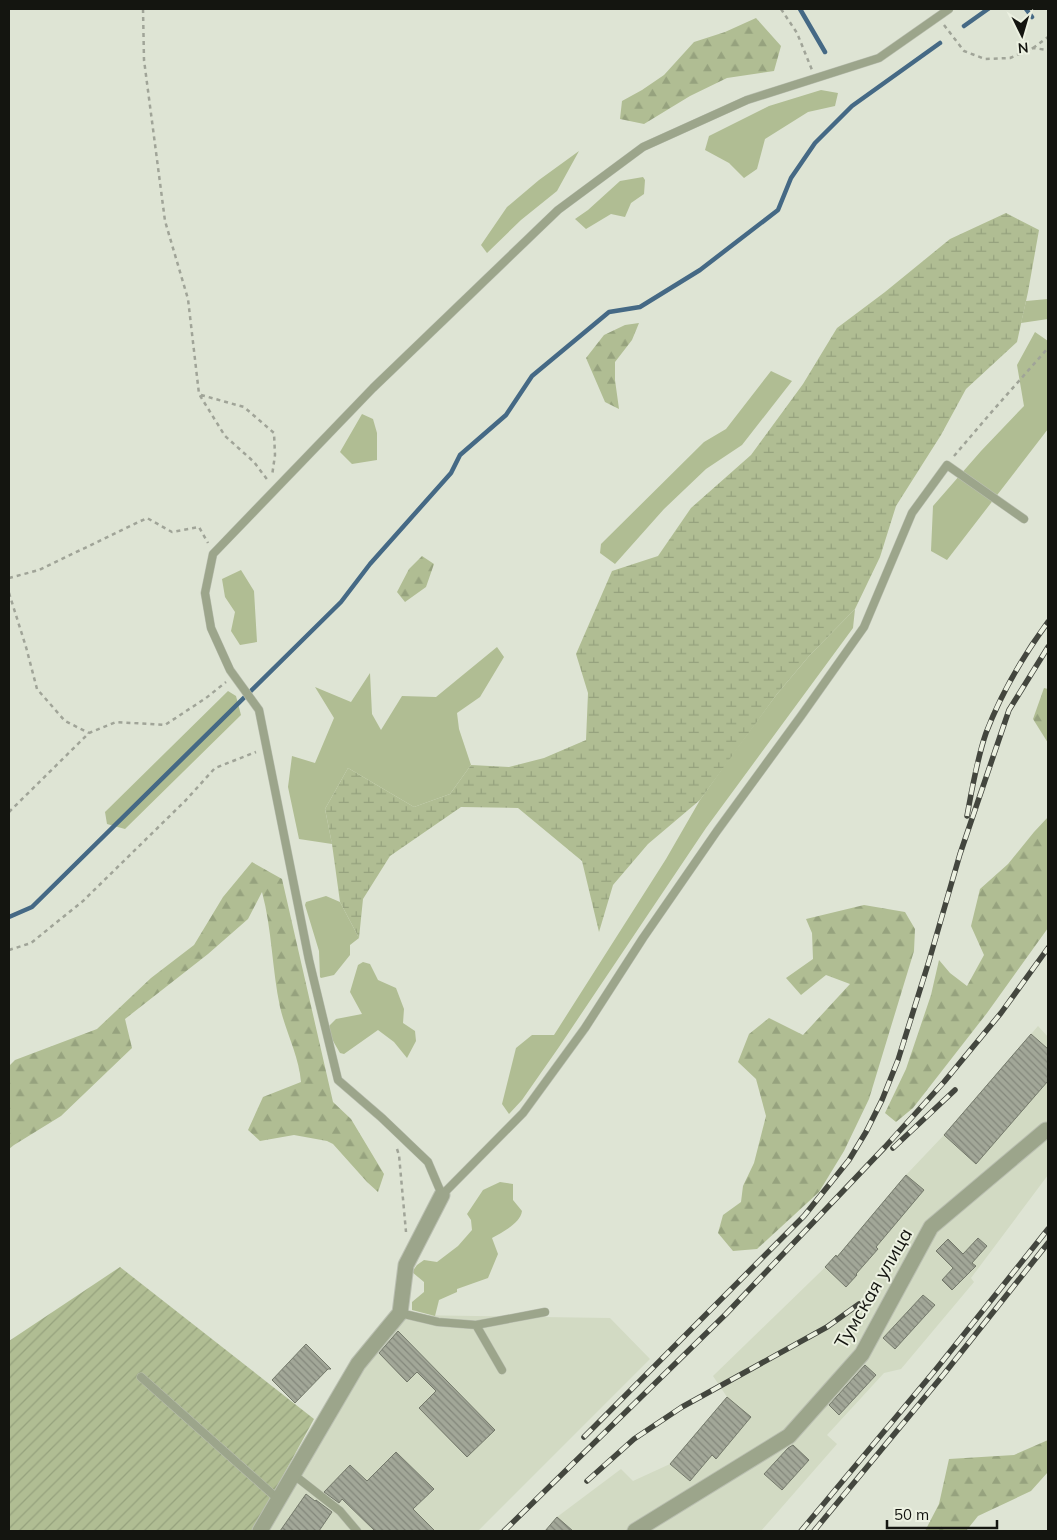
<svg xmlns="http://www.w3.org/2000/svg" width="1057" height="1540" font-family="Mulish,sans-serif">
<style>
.built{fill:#d2dac3}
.grass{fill:#b0bd93}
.forest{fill:url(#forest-firs)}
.wetland{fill:url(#wetland-marsh)}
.garden{fill:url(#garden-furrows)}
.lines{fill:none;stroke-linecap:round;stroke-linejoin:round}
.stream{stroke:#456985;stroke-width:4.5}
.building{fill:url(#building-back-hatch);stroke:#74796b}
.service-casing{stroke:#babfb1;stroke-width:9}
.minor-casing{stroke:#babfb1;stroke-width:17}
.path{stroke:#a0a498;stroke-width:2.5;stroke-dasharray:4 4;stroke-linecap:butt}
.service{stroke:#9ca58b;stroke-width:8}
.minor{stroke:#9ca58b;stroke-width:15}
.rail-casing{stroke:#43463e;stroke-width:5.5}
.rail{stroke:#ecf1e1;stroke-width:4;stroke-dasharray:11;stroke-linecap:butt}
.labels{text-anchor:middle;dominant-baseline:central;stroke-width:4;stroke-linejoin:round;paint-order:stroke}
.street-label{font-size:19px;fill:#141510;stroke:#ecf1e1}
</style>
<defs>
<pattern id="forest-firs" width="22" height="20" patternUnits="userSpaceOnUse" patternTransform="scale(1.25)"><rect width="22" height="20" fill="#b0bd93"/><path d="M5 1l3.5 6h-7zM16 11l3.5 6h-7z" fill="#96a27e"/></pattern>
<pattern id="wetland-marsh" width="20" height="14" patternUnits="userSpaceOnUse" patternTransform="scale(1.25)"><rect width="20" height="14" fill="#b0bd93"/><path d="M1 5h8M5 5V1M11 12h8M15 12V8" fill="none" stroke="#96a27e"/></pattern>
<pattern id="garden-furrows" width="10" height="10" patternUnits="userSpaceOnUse" patternTransform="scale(1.25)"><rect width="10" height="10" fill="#b0bd93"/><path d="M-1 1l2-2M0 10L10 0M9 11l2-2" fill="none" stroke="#96a27e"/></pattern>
<pattern id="building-back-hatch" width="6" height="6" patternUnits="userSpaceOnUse" patternTransform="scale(1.25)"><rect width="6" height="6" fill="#a2a798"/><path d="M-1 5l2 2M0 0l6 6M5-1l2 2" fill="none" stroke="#83877b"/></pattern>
</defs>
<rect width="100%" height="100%" fill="#dee4d4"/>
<path class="built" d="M1038 1026 1048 1037V1175L971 1278 974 1282 901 1369 884 1373 827 1435 837 1444 761 1531H545L557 1517 621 1469 633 1481 670 1464 727 1397 713 1376 844 1249 906 1175 944 1135Z
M407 1315 610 1318 650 1359 478 1531H266L374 1350Z"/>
<path class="grass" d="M821 90 838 93 835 106 808 112 765 139 757 169 744 178 729 163 705 150 709 136 769 106Z
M579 151 557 191 521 220 487 253 481 245 507 207 539 180Z
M643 177 645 180 644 194 631 203 625 217 611 214 586 229 575 219 588 210 620 181Z
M1048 299V319L1021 323 1026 301Z
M1035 332 1048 341V429L947 560 931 551 933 506 981 451 1024 406 1017 365Z
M771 371 792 381 742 445 706 469 664 509 615 564 600 553 601 544 704 442 726 429Z
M362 414 373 419 377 433V460L352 464 340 452Z
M241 570 254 591 257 642 240 645 231 631 235 612 225 597 222 579Z
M855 609 853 628 706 828 559 1047 522 1100 509 1114 502 1104 516 1048 532 1035H554L666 859 700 800 729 759 777 694 810 655Z
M497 647 504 657 480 697 457 713 459 729 471 765 450 794 414 807 348 768 325 809 332 844 299 839 288 787 292 756 315 763 334 718 315 687 351 702 370 673 372 714 381 730 402 696 436 697Z
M228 691 236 696 241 715 125 829 107 824 105 812Z
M326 896 340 902 359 938 350 945V955L334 975 321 978 320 977 319 951 305 905 306 902Z
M363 962 370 964 378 980 396 988 404 1009 403 1023 415 1031 416 1041 407 1058 394 1042 378 1030 344 1054 340 1053 329 1034 328 1027 336 1019 362 1014 350 992 358 965Z
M500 1182 513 1184V1200L522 1211C520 1224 502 1232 492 1238L498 1254 488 1278 457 1289V1292L439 1300 435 1316 412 1310V1302L424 1292V1282L412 1272 417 1265 424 1260 437 1262 458 1246 472 1230 471 1220 467 1214 483 1190Z"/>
<path class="forest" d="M756 18 781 46 774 71 727 78 690 96 644 124 620 119 622 101 642 90 664 75 694 42 725 32Z
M639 323 632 340 615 362V380L619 409 605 402 586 358 604 335 625 325Z
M422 556 434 564 426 587 405 602 397 592 409 569Z
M1044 688 1048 689V743L1033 719Z
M1048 817V928L987 1013 913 1108 896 1122 885 1113 906 1069 931 995 939 960 950 973 967 986 984 955 971 926 980 889 1008 864 1034 832Z
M252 862 282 879 333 1102 351 1119 384 1174 378 1192 367 1182 333 1144 327 1141 294 1135 260 1141 248 1130 263 1097 301 1082C299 1056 286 1033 280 1007 272 969 272 929 262 892L248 919 208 954 125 1019 132 1048 61 1116 14 1145 9 1149V1066L15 1060 97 1029 151 978 194 945 223 897Z
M864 905 905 912 915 929 914 951 869 1099 844 1151 819 1192 757 1249 733 1251 718 1233 723 1215 741 1202 743 1186 754 1163 766 1116 756 1079 738 1062 749 1034 769 1018 803 1035 850 984 826 975 801 995 786 978 813 959 812 933 806 919Z
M1048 1440V1472L1031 1491 978 1516 966 1531H925L939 1504 949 1459 1014 1455Z"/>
<path class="wetland" d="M1006 213 1039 230 1028 292 1017 342 966 389 941 435 896 506 880 557 855 609 810 655 777 694 700 800 648 844 613 885 599 932 582 861 518 808 461 807 390 856 363 899 359 938 340 902 332 844 325 809 348 768 414 807 450 794 471 765 509 767 544 758 586 740 588 693 576 654 612 571 658 556 691 508 751 455 803 384 837 328 885 292 950 239Z"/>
<path class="garden" d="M120 1267 314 1419 253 1531H9V1341Z"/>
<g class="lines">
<path class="stream" d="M800 9 825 52
M1026 9 1032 17
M964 26 988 9
M9 917 32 907 341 602 370 564 451 473 460 455 506 415 532 376 609 312 640 307 700 270 778 210 791 178 815 143 852 106 940 43"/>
</g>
<path class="building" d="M1031 1034 1048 1049V1081L976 1164 944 1135Z
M906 1175 924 1190 876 1247 878 1249 856 1274 857 1275 846 1287 825 1267 836 1255 837 1257Z
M978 1238 987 1246 972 1263 976 1266 952 1290 942 1280 953 1268 936 1251 948 1239 963 1254Z
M923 1295 935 1305 895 1349 883 1338Z
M398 1331 495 1430 467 1457 419 1408 436 1391 417 1372 407 1382 379 1353Z
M306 1344 331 1369H328L295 1403 272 1380Z
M865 1365 876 1375 839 1415 829 1405Z
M727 1397 751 1417 716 1459 712 1455 690 1481 670 1464Z
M793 1445 809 1460 782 1490 764 1474 788 1448Z
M396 1452 434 1489 413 1509 435 1531H375L342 1499 339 1503 324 1492 350 1465 367 1481Z
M306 1494 315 1501 316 1500 332 1512 319 1531H280Z
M557 1517 573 1531H545Z"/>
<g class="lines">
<g class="service-casing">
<path id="service" d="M949 9 879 58 747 100 643 147 558 210 373 388 213 554 205 593 211 628 230 670 259 710 309 960 338 1080 382 1118 428 1162 442 1195 523 1113 585 1028 643 938 717 831 801 716 864 627 912 513 947 465 1024 519
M400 1313 438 1322 476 1325 502 1370
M476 1325 545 1312
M141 1377 279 1500
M294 1475 340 1511 357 1531"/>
</g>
<g class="minor-casing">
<path id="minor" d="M260 1531 358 1364 400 1313 406 1265 442 1195
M635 1531 789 1436 862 1354 931 1227 1046 1130"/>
</g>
<path class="path" d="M143 9 144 60 165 221 188 299 199 394 225 436 254 462 269 482
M781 9 797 33 812 70
M944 25 964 51 985 59 1010 58 1033 48 1048 50
M1033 48 1048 37
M201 395 244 407 274 433 275 455 272 476
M954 456 989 415 1048 348
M9 578 39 570 147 518 172 532 199 527 208 543
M9 593 26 647 37 689 65 721 89 733
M9 812 89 733 116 722 165 725 206 698 226 682
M9 950 31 943 83 901 186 800 215 768 256 752
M397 1149 399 1155 406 1232"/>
<use href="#service" class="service"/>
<use href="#minor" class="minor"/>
<g class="rail-casing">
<path id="rail" d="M967 816C972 789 977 759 986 733 1001 694 1023 656 1048 622
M893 1148 955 1090
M584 1437 804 1216 849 1160 866 1132 882 1100 898 1060 929 961 960 854 1009 710 1048 647
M587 1481 634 1439 682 1407 827 1327 859 1304
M504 1531 726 1314 885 1147 944 1082 1001 1013 1048 948
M801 1531 937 1368 1048 1229
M814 1531 944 1374 1048 1243"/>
</g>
<use href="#rail" class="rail"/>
</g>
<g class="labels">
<g class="street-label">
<text transform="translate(873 1288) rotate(-60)">Тумская улица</text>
</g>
</g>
<rect width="1057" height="1540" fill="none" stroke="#141510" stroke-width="20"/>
<g transform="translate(1022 35) rotate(175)" stroke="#ecf1e1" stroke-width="4" paint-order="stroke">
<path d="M0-4L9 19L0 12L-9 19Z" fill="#141510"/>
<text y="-8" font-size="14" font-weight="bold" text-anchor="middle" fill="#141510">N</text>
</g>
<path d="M887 1520v8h110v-8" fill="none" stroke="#141510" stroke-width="2.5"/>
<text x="894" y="1520" font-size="15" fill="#141510" stroke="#ecf1e1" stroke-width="4" paint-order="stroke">50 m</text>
</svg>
